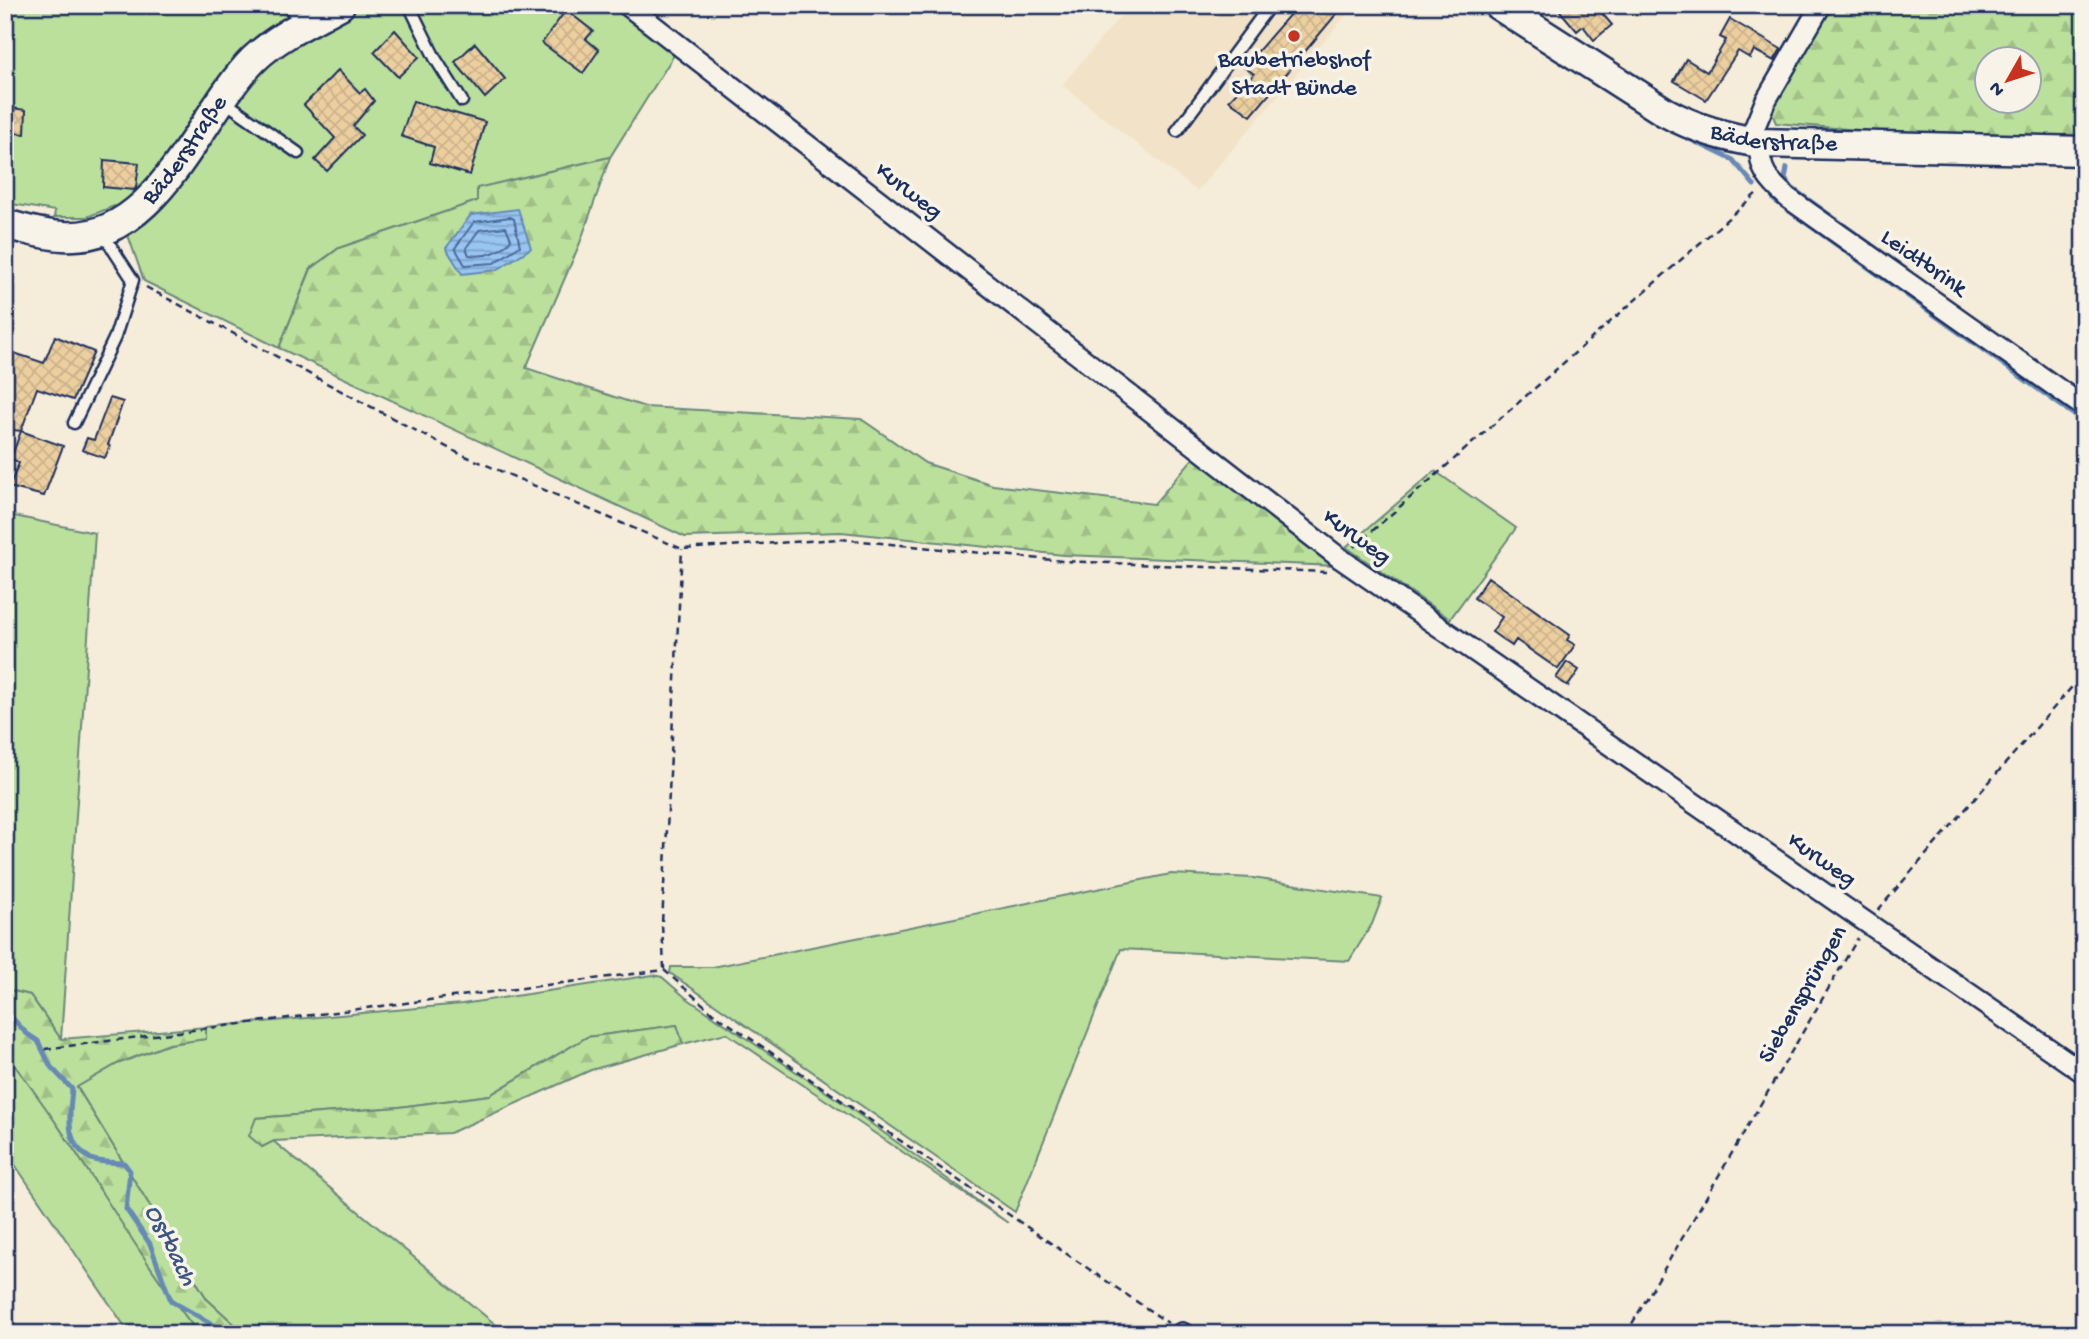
<svg xmlns="http://www.w3.org/2000/svg" width="2089" height="1339" font-family="'Gochi Hand',sans-serif">
<style>
.built{fill:#f2e3c8}
.green{fill:#bbe09b;stroke:#6b887c;stroke-width:2}
.forest{fill:url(#forest-firs);stroke:#6b887c;stroke-width:2;fill-rule:evenodd}
.water{fill:url(#water-rules);stroke:#6689b7;stroke-width:2}
.lines{fill:none;stroke-linecap:round;stroke-linejoin:round}
.shore{stroke:#4d6b99;stroke-width:2}
.stream{stroke:#6689b7;stroke-width:5}
.building{fill:url(#building-cross-hatch);stroke:#1b2f5e;stroke-width:2}
.lane-casing{stroke:#1b2f5e;stroke-width:15}
.street-casing{stroke:#1b2f5e;stroke-width:24}
.secondary-casing{stroke:#1b2f5e;stroke-width:33}
.path{stroke:#1b2f5e;stroke-width:2.5;stroke-dasharray:7 5;stroke-linecap:butt}
.lane{stroke:#f7f3e8;stroke-width:10}
.street{stroke:#f7f3e8;stroke-width:19}
.secondary{stroke:#f7f3e8;stroke-width:28}
.poi-dot{fill:#c8321e;stroke:#f7f3e8;stroke-width:2.5}
.labels{text-anchor:middle;dominant-baseline:central;stroke-width:7;stroke-linejoin:round;paint-order:stroke}
.poi-label{font-size:24px;fill:#1b2f5e;stroke:#f7f3e8}
.street-label{font-size:24px;fill:#1b2f5e;stroke:#f7f3e8}
.water-label{font-size:26px;font-style:italic;fill:#3a5483;stroke:#f7f3e8}
</style>
<defs>
<pattern id="forest-firs" width="22" height="20" patternUnits="userSpaceOnUse" patternTransform="scale(1.75)"><rect width="22" height="20" fill="#bbe09b"/><path d="M5 1l3.5 6h-7zM16 11l3.5 6h-7z" fill="#a0c088"/></pattern>
<pattern id="water-rules" width="6" height="5" patternUnits="userSpaceOnUse" patternTransform="scale(1.75)"><rect width="6" height="5" fill="#98c5f2"/><path d="M0 2.5h6" fill="none" stroke="#7ba0c7"/></pattern>
<pattern id="building-cross-hatch" width="8" height="8" patternUnits="userSpaceOnUse" patternTransform="scale(1.75)"><rect width="8" height="8" fill="#eccf9f"/><path d="M0 0l8 8M0 8l8-8" fill="none" stroke="#cab28b"/></pattern>
</defs>
<rect width="100%" height="100%" fill="#f5ecd9"/>
<filter id="ink" filterUnits="userSpaceOnUse"><feTurbulence type="fractalNoise" baseFrequency=".0143" numOctaves="2"/><feDisplacementMap in="SourceGraphic" scale="14" xChannelSelector="R" yChannelSelector="G"/><feConvolveMatrix kernelMatrix="1 2 1 2 8 2 1 2 1" color-interpolation-filters="sRGB"/></filter>
<g filter="url(#ink)">
<path class="built" d="M1130 5H1355L1197 191 1062 85Z"/>
<path class="green" d="M5 5H614L674 55 610 157 478 188 477 201 339 248 311 268 279 348 144 281 129 238 114 206 87 217H54L55 211 5 203Z
M1435 471 1516 528 1450 619 1346 547Z
M5 514 95 533 61 1039 30 995 5 989Z
M1171 874 1253 878 1382 898 1372 924 1349 961 1121 949 1015 1212 670 973 671 967H713Z
M653 975 662 977 685 997 847 1106 1008 1223 726 1033 683 1044 677 1025 587 1037 490 1095 399 1107 257 1118 262 1147 273 1141 507 1334H245L207 1299 77 1087 117 1064 169 1044 205 1039 206 1027 462 1004Z
M9 1058C78 1146 131 1245 199 1334H130L5 1150V1059Z"/>
<path class="forest" d="M1830 5H2084V142L1917 135 1776 123 1771 111ZM1988 60H2030V102H1988Z
M610 157 580 243 526 368 645 407 861 419 925 463 993 485 1154 504 1195 456 1340 566 1064 555 841 532 685 537 279 348 311 269 339 248 477 201V188Z
M5 989 30 995 61 1039 206 1027V1039L169 1044 117 1064 77 1087 207 1299 245 1334H199C130 1246 78 1146 9 1058L5 1059Z
M677 1025 683 1044 591 1070 450 1133 274 1141 262 1147 249 1136 256 1118 399 1107 490 1095 587 1037Z"/>
<path class="water" d="M518 209 531 248 497 270 462 274 446 248 471 215Z"/>
<g class="lines">
<path class="shore" d="M510 217 514 219 520 246 494 263 465 265 455 248 474 222Z
M506 227 511 239C503 252 484 258 469 255L466 248 479 230Z"/>
<path class="stream" d="M1477 5 1489 13
M2080 5 2084 15
M1677 133 1733 160 1754 185
M1787 168 1785 179 1792 188 1908 271
M1774 200 2084 422
M5 1010 26 1033 38 1041 51 1067 72 1089C70 1115 63 1143 91 1159 99 1163 115 1162 124 1163L130 1171 126 1209 150 1244 171 1301 214 1325 218 1334"/>
</g>
<path class="building" d="M1298 5H1344L1251 116 1229 100 1254 74 1244 67Z
M1555 5H1595L1612 25 1594 40 1583 26 1577 31Z
M566 10 593 31 586 39 599 50 583 73 542 43Z
M1730 19 1781 49 1774 61 1754 50 1750 58 1738 51 1706 100 1674 81 1686 59 1707 72 1726 40 1720 37Z
M395 30 419 57 398 77 374 52Z
M475 43 505 79 485 98 455 62Z
M338 70 360 93 365 89 374 101 353 126 362 135 327 171 315 160 335 138 304 105Z
M413 101 485 122 470 175 430 163 434 147 401 136Z
M5 107 26 110 25 134 5 132Z
M104 160 139 163 136 188 134 190 103 187Z
M55 336 94 352 73 400 37 388 21 431 5 429V350L44 363Z
M110 398 123 402 108 445 110 446 105 458 82 450 87 438 94 440Z
M21 431 63 446 44 496 9 487 19 463 11 458Z
M1488 577 1570 635 1567 640 1575 645 1558 669 1516 640 1512 646 1492 632 1502 617 1474 598Z
M1567 662 1579 670 1568 686 1556 678Z"/>
<g class="lines">
<g class="lane-casing">
<path id="lane" d="M286 5 303 22
M409 5 435 58 462 101
M224 101 298 153
M1177 131 1270 5
M74 423 115 337 133 280 101 231"/>
</g>
<g class="street-casing">
<path id="street" d="M627 5 1341 559 2084 1073
M1749 141 1765 102 1821 5
M1760 143C1758 170 1769 181 1788 198L2084 407
M1182 1333 1184 1334"/>
</g>
<g class="secondary-casing">
<g id="secondary">
<path id="s1" d="M1498 5 1665 112C1696 129 1726 137 1760 143L2084 151"/>
<path id="s2" d="M5 224C24 229 43 235 63 236 158 243 198 115 254 59 278 36 311 21 340 5"/>
</g>
</g>
<path class="path" d="M146 287 456 452 682 549 841 539 1062 561 1326 572
M1354 547 1757 193
M1878 910 2084 673
M664 969 662 923 682 549
M45 1049 664 970 713 1013 1168 1323
M1626 1334 1858 938"/>
<use href="#lane" class="lane"/>
<use href="#street" class="street"/>
<use href="#secondary" class="secondary"/>
</g>
</g>
<circle class="poi-dot" cx="1294" cy="36" r="7"/>
<g class="labels">
<g class="poi-label">
<text x="1294" y="61">Baubetriebshof<tspan x="1294" dy="28">Stadt Bünde</tspan></text>
</g>
<g class="street-label">
<text stroke="none"><textPath href="#s1" startOffset="312">Bäderstraße</textPath></text>
<text stroke="none"><textPath href="#s2" startOffset="217">Bäderstraße</textPath></text>
<text transform="translate(908 192) rotate(38)">Kurweg</text>
<text transform="translate(1923 264) rotate(35)">Leidtbrink</text>
<text transform="translate(1356 538) rotate(36)">Kurweg</text>
<text transform="translate(1821 861) rotate(35)">Kurweg</text>
<text transform="translate(1804 995) rotate(-60)">Siebensprüngen</text>
</g>
<g class="water-label">
<text transform="translate(169 1246) rotate(63)">Ostbach</text>
</g>
</g>
<rect width="2089" height="1339" fill="none" stroke="#f7f3e8" stroke-width="28"/>
<rect x="14" y="14" width="2061" height="1311" fill="none" stroke="#1b2f5e" stroke-width="2.5" filter="url(#ink)"/>
<g transform="translate(2008 80) rotate(231)"><circle r="33" fill="#f7f3e8" stroke="#9fa5b1" stroke-width="2"/>
<path d="M0-5L12 26L0 18L-12 26Z" fill="#c8321e"/>
<text y="-10" font-size="19" font-weight="bold" text-anchor="middle" fill="#1b2f5e">N</text>
</g>
</svg>
